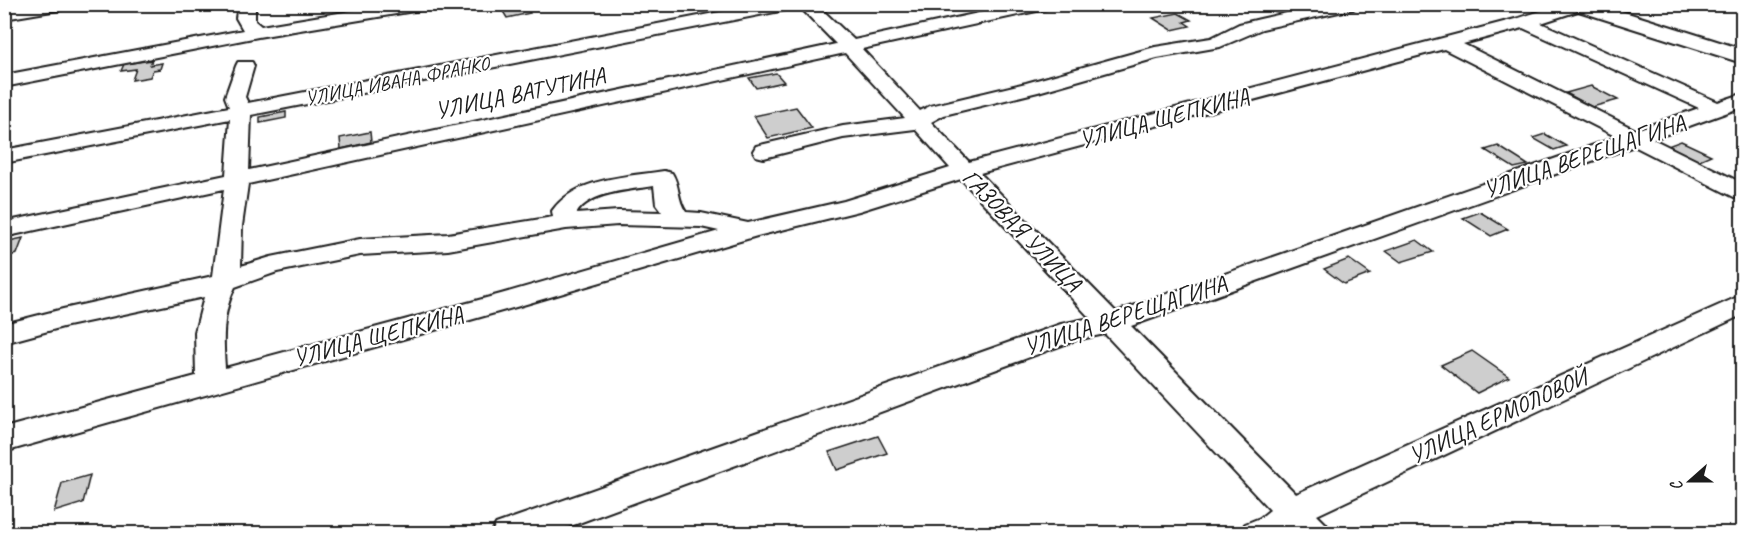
<svg xmlns="http://www.w3.org/2000/svg" width="1747" height="538" font-family="Caveat,sans-serif">
<style>
.building{fill:#cecece;stroke:#1c1c1c;stroke-width:1.5}
.lines{fill:none;stroke-linecap:round;stroke-linejoin:round}
.minor-casing{stroke:#1c1c1c;stroke-width:4}
.major-casing{stroke:#1c1c1c;stroke-width:4}
.minor{fill:#fff;fill-rule:evenodd}
.major{fill:#fff;fill-rule:evenodd}
.labels{text-anchor:middle;dominant-baseline:central;stroke-width:4.5;stroke-linejoin:round;paint-order:stroke}
.far-street-label{font-size:20px;fill:#1c1c1c;stroke:#fff}
.street-label{font-size:24px;fill:#1c1c1c;stroke:#fff}
</style>
<rect width="100%" height="100%" fill="#fff"/>
<filter id="ink" filterUnits="userSpaceOnUse"><feTurbulence type="fractalNoise" baseFrequency=".0167" numOctaves="2"/><feDisplacementMap in="SourceGraphic" scale="12" xChannelSelector="R" yChannelSelector="G"/><feConvolveMatrix kernelMatrix="1 2 1 2 8 2 1 2 1" color-interpolation-filters="sRGB"/></filter>
<g filter="url(#ink)">
<path class="building" d="M524 4 530 13 507 18 499 5Z
M1178 13 1191 20 1184 22 1190 26 1172 30 1153 18Z
M152 60 150 65 162 63 160 69 153 70 150 77 132 80 136 69 121 71 124 64Z
M776 73 784 82 756 88 749 78Z
M1591 86 1618 100 1592 107 1566 93Z
M796 107 812 128 768 138 754 116Z
M286 112V118L260 123V117Z
M370 132 371 142 341 149 340 138Z
M1545 134 1566 146 1554 150 1533 138Z
M1681 141 1711 155 1695 162 1665 147Z
M1498 146 1528 165 1514 168 1485 150Z
M1480 212 1508 229 1491 236 1463 218Z
M23 238 17 254 4 257V242Z
M1417 240 1433 252 1401 262 1386 251Z
M1349 259 1370 274 1344 284 1324 269Z
M1472 351 1509 377 1477 393 1441 365Z
M878 436 887 453 837 470 829 452Z
M90 475 83 503 54 512 62 483Z"/>
<g class="lines">
<g class="minor-casing">
<path id="minor" d="M30 4H72L64 9 4 19V9Z
M238 4H255V21L261 26 392 4H434L426 9 258 37 4 87V75L243 30 236 18Z
M761 4H816L854 40 1020 4H1054L1046 9 862 49 920 111 930 106 1026 83 1155 47 1211 38 1239 24 1260 19 1327 4H1361L1353 9 1262 29 1220 47 1157 58 1038 92 944 115 931 122 969 162 1519 18 1562 4 1587 5 1584 9 1541 23 1718 102 1742 94V107L1653 139 1742 183V199L1734 197 1634 146 1131 326 1296 494 1742 295V315L1317 515 1326 524 1331 534H1240L1245 524 1260 518 1270 510 1105 334 1076 340 549 534H491L496 524 1061 324 1090 318 961 179 859 211 757 236 516 307 4 452V428L196 376 195 332 204 297 63 327 4 343V324L63 309 213 276 224 189 4 237V222L226 175 230 119 4 163V150L229 107 225 97 236 66 238 62H252L254 66 245 97 248 103ZM798 5 836 44 249 170 251 115 790 9ZM1523 28 1699 108 1636 130 1463 44ZM1444 49 1617 137 1116 312 980 173ZM845 53 905 118 843 126 756 146 753 151 756 156 764 158 843 138 915 129 950 168 844 201 748 223 701 213 686 212C677 200 680 185 672 173L664 171C627 177 576 177 552 211L553 217 448 234 360 239 271 257 241 266 242 226 248 184ZM654 186 656 204 662 212 618 211 576 214C589 191 631 190 654 186ZM618 225 701 227 719 231 501 294 225 368C223 340 222 313 235 287L277 272 360 255 448 250 566 229Z"/>
</g>
<g class="major-casing">
<path id="major" d="M1566 4H1599L1742 49V63L1569 8Z"/>
</g>
<use href="#minor" class="minor"/>
<use href="#major" class="major"/>
</g>
</g>
<g class="labels">
<g class="far-street-label">
<text transform="translate(397 81) rotate(-11)">УЛИЦА ИВАНА ФРАНКО</text>
</g>
<g class="street-label">
<text transform="translate(520 93) rotate(-12)">УЛИЦА ВАТУТИНА</text>
<text transform="translate(1164 118) rotate(-15)">УЛИЦА ЩЕПКИНА</text>
<text transform="translate(1584 156) rotate(-19)">УЛИЦА ВЕРЕЩАГИНА</text>
<text transform="translate(1022 230) rotate(46)">ГАЗОВАЯ УЛИЦА</text>
<text transform="translate(1125 315) rotate(-18)">УЛИЦА ВЕРЕЩАГИНА</text>
<text transform="translate(378 336) rotate(-15)">УЛИЦА ЩЕПКИНА</text>
<text transform="translate(1498 416) rotate(-25)">УЛИЦА ЕРМОЛОВОЙ</text>
</g>
</g>
<rect width="1747" height="538" fill="none" stroke="#fff" stroke-width="24"/>
<rect x="12" y="12" width="1723" height="514" fill="none" stroke="#1c1c1c" stroke-width="2" filter="url(#ink)"/>
<g transform="translate(1690 481) rotate(249)" stroke="#ffffff" stroke-width="4.5" paint-order="stroke">
<path d="M0-4.5L10 22L0 15L-10 22Z" fill="#1c1c1c"/>
<text y="-9" font-size="16" font-weight="bold" text-anchor="middle" fill="#1c1c1c">С</text>
</g>
</svg>
